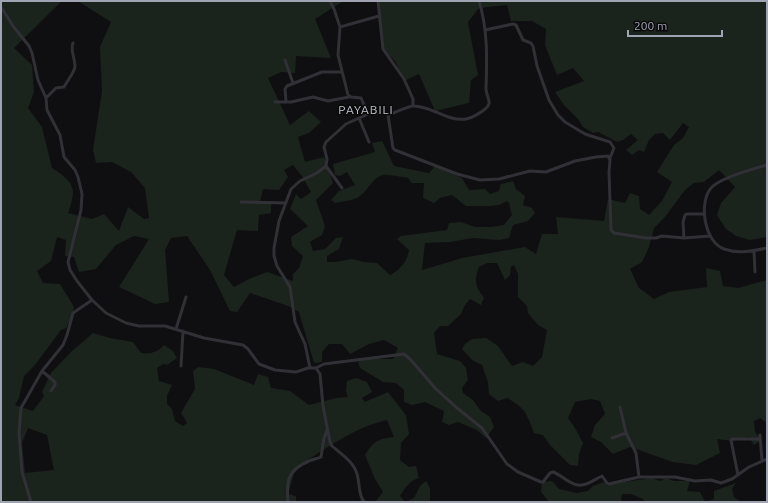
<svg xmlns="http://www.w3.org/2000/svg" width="768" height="503" font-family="Ubuntu,sans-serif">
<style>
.green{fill:#1b231d;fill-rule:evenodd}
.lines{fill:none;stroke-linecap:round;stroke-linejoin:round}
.street{stroke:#303036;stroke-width:3}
.labels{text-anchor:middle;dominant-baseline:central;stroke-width:3;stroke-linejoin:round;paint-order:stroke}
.quarter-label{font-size:12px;letter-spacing:1px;fill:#c0c3ce;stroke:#0a0a0b}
</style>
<rect width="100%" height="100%" fill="#0f0f11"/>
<path class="green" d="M1 1H62L14 48 32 65 34 92 28 108 42 127 52 168C75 183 77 188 68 213L92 219 104 214 119 231 128 207 144 219 149 218 145 188 131 172 112 162 96 163 93 150 102 91 100 47 111 22 78 1H342V2L315 19 331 58 296 56 295 73 281 72 268 78 290 125 309 111 321 122 309 133 298 137 305 162 324 157 333 183 316 200 325 226 322 235 310 242 313 251 325 249 336 238 343 237 339 249 327 256V262H335L352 259 364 262 377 263 390 275C401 269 407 262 409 250L397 239 401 236 447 230 449 223 461 222 475 227H491L504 225 512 215 509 203 507 201 499 205 490 206H466L452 195 440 198 434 203 423 198 424 183H412L408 178C402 177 386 174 383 175 373 177 368 190 360 196 353 201 343 201 335 203L331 200 339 191 355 185 347 172 340 176 335 175 333 164 375 152 372 143 382 141 394 166 429 173 435 166 462 178 469 190 485 189 490 194 499 191 501 184 513 181 516 189 525 196 523 205 532 208 535 213 528 221 513 225 509 238 499 240 473 238 450 242 425 243 422 270 462 258 525 247 536 254 542 234H558L556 217 604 221 608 199 625 203 630 193 639 196 640 209 649 215 662 201 672 182 657 172 674 145 683 138 689 127 683 123 670 140 663 133 655 134 649 140 644 152 639 150 632 155 626 150 638 140 631 134 623 140 617 142 598 132 593 133 583 127 578 119 564 105 555 92 584 81 573 68 557 75 545 45 546 29 532 21H511L507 5 479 8 468 22 478 75 471 80 469 103 435 111 419 74 404 81 395 61 384 50 379 1H767V237L750 240 736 236 726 229 717 215 721 203 735 187 719 170 704 182 694 183 685 190 665 217 654 228 649 247 642 262 630 269 639 288 654 299 669 292 707 287 706 268 720 271 723 286 738 288 767 280V423L760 418 754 421 755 432 762 440 754 445 749 437 733 441 717 439 720 453 696 465 673 462 630 447 613 454 601 442 591 437 595 425 605 414 600 401 591 399 575 402 568 418 575 428 583 443 579 454 578 466 570 465 550 445 543 435 534 433C527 414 525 408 507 398L498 401 489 394 488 382 482 365 472 360 462 349 465 344 472 339 486 338 498 346 512 366 523 362 533 366 542 357 547 330 538 325 528 313 527 306 518 297V274L514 265 511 267 510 275 505 280 497 263H487L479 267C474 280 475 286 484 298L481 305 470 299 465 305 461 314 448 326H440L434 333 437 354 460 361 466 368 468 380 462 388 463 393 473 400 480 410 490 417 494 427 486 438 477 430 458 422 449 425 442 422 444 411 425 402 412 405 404 402V390L396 383 383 382 360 368 358 362 366 359H393L398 348 384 340 369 344 350 354 342 344H329L322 352V362L314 363 299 312 288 306 250 293 237 312 230 311 210 270 187 236 171 238 165 250 169 302 155 304 119 287 149 239 134 236 116 245 96 269 79 272 74 257 65 256 66 240 57 237 51 261 37 271 43 283 60 284 74 307 71 319 66 328 61 330 35 365 24 376 19 398 15 405 33 411 44 396 42 392 51 373 71 352 93 333 110 338 133 342 141 353C150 354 157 353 164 345L173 351 177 358 167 365 163 364 157 368 159 381 172 385 167 396V404L172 409 175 421 183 426 187 423 181 413 195 389 193 371 198 367 214 369 254 385 258 374 268 377 271 388 290 391 309 405 336 398 348 397 346 391 347 381 356 378 367 382 372 392 362 398 365 402 388 392 406 415 409 434 401 443 400 460 409 467 416 466 419 478C409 481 405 488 400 496L405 502H375L383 492 375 479 365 455C374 441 377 439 394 437L387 420C356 427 326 448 300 465L295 470 288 494 296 496V502H1ZM293 165 302 176 311 192 301 199 296 194 290 209 308 226 291 237 292 246 303 256 299 268 293 274V281L267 272 249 279 234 287 224 275 237 230 258 231 259 215 271 213V203L260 202 263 189 279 190 288 177 284 170ZM28 428 47 435 54 470 25 473 22 443Z
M652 478 660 481 666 478 674 481H690L687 491 700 492 705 502 714 499V491L736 483 732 489 734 497 741 502H645L643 499 631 494H622L621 502H549L541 492 542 482 552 481 559 489 577 493 588 491 593 486 604 482 609 484Z
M426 481 430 488V502H405L414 498 420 486Z"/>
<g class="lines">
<path class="street" d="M330 1 334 9 340 27 338 55 348 95 351 97 361 98 368 114 382 112 388 115 393 148 395 150 457 174 480 180 499 179 530 171 546 172 575 161 596 157 608 156 610 160 609 172 611 230 614 233 646 238H656L662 236 684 238 710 236
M378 1 383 49 404 79 413 99V106
M1 7 13 26 29 46 32 53 38 80 46 98 47 110 60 135 64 157 75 170 78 177 82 194 81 210 68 262 70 270 77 281 92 300 106 313 126 323 139 326H165L204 338 243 345 248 349 259 364 275 370 296 372 308 368H316L324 364 404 354 410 359 436 389 457 408 482 428 507 464 518 472 541 482H543L550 473 553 472C559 474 564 479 570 482 582 490 591 481 602 476L607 483 609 484 639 477H675L695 481 711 480 721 483 732 479 749 467 767 459
M340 27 379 16
M485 30 513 24 516 25 523 40 531 43 533 46 537 66 549 100 558 115 565 122 585 134 610 142 614 148 610 158
M285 60 293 83
M46 98 56 88 64 87C67 81 75 72 75 66 75 58 70 51 73 43
M275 102H291L313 97 328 101 349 97
M286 102 285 89 287 86 322 72H342
M388 115C394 113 409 106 413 106 433 106 447 122 466 119 472 118 487 110 489 104 490 100 486 94 486 89 487 59 488 30 479 1
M359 118 369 142
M767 165C753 169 722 177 712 187 698 201 704 242 724 249 738 254 753 251 767 248
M326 166 342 188
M241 202 286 203
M684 238 683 222 685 215 687 214H704
M754 251 755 272
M176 329 186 297
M181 366 183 331
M310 368 305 344 295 322 290 287 277 266 274 256V248L279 221 291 189 300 181 317 173 326 166 327 159 324 147 326 142 346 124 368 114
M316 368 320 374 323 406 330 442 332 446C341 454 354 462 357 474 360 484 358 494 364 502
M42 371 55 382V385L51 391
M620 407 626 433 636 453 639 477
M760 435 762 460
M612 438 626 433
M738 475 731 440 732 439H760
M31 502 22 472 19 433 21 408 42 371 63 345 67 335 73 313 92 300
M288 502C286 480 288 470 309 461 313 459 317 459 321 457L324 438 327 430"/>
</g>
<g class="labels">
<g class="quarter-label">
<text x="366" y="109">PAYABILI</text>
</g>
</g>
<rect width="768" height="503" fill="none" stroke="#9fa3b2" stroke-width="4"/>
<path d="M628 30v6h94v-6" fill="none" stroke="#9fa3b2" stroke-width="2"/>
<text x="634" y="30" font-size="12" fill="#9fa3b2" stroke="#0a0a0b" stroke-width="3" paint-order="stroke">200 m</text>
</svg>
